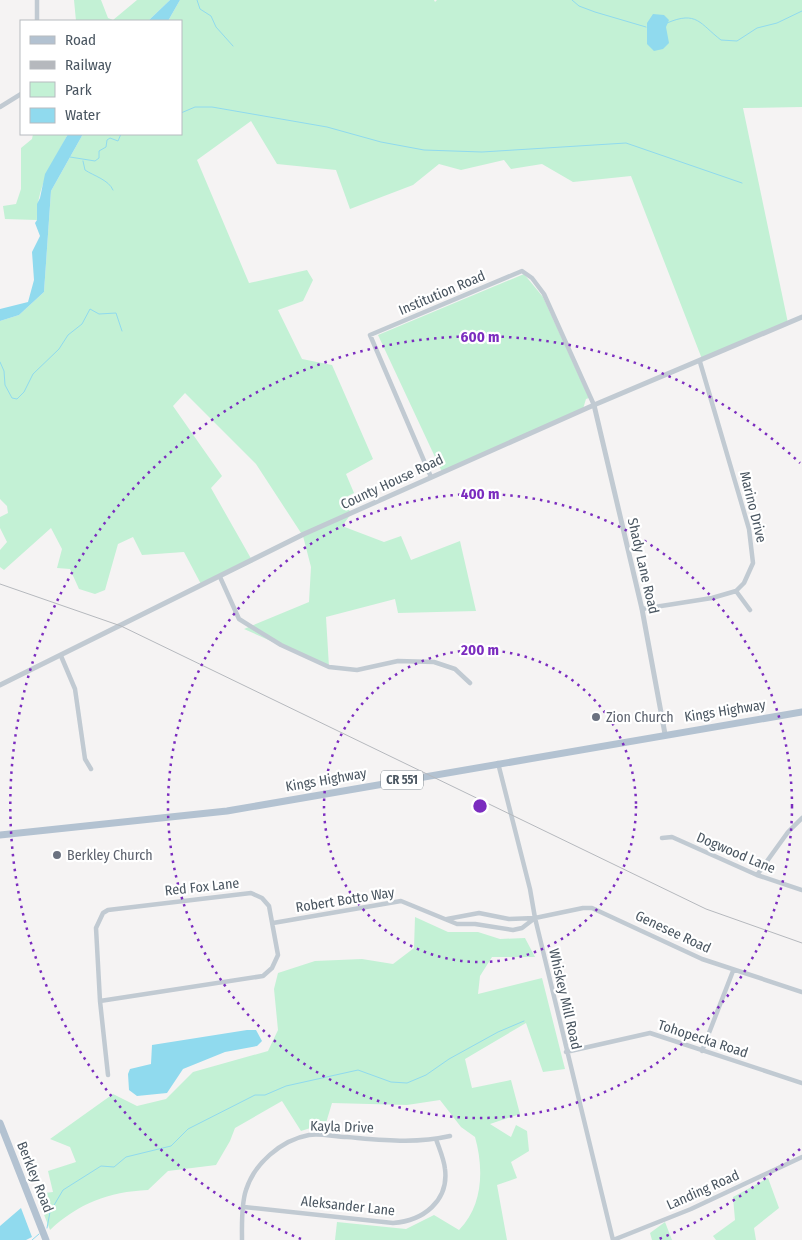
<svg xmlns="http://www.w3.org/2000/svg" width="802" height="1240" font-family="'Fira Sans Condensed',sans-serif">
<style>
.green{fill:#c3f1d5}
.water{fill:#90daee}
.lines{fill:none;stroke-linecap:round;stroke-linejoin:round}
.stream{stroke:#90daee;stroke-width:1}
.minor{stroke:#c1cad2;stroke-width:4.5}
.tertiary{stroke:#c1cad2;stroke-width:5}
.primary{stroke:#b3c2d1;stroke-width:7}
.rail{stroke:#b5b8bd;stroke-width:1}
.ring{fill:none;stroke:#7b2cbf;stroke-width:2.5;stroke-dasharray:2.5 5}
.worship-dot{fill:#6b7280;stroke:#fff;stroke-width:2}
.labels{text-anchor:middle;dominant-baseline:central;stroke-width:4.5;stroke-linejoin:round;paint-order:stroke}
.shield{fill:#fff;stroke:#808990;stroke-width:1}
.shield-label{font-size:12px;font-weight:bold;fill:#4a5661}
.street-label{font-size:14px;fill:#4a5661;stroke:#fff}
.worship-label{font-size:14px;fill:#5b616d;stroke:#fff;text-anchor:start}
.centre{fill:#7b2cbf;stroke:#fff;stroke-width:2.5}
.ring-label{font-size:15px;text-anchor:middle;font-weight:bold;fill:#7b2cbf;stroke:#fff;stroke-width:4.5;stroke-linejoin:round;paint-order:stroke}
</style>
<rect width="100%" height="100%" fill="#f5f3f3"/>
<path class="green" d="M74 0H101L108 18 113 20 137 0H170L148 21H76Z
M180 0H434L435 2 437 0H802V107L743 108 788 323 702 359 631 176 573 182 542 164 511 169 504 160 461 170 439 164 413 185 350 209 336 170 277 164 251 121 197 160 249 283 307 270 313 280 303 301 278 310 302 359 332 365 373 459 346 474 354 493 344 498 351 514 342 526 384 542 401 536 411 560 460 541 476 611 398 613 395 599 326 617 329 667 244 629 309 602 311 567 303 536 256 464 185 393 173 406 222 476 211 488 253 562 202 586 184 552 142 555 133 537 118 544 105 590 95 594 79 589 70 569 57 568 62 549 51 528 4 570 0 567V550L7 542 0 528V517L8 513 7 506 0 499V321L19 315 44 292 51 191 83 134H181V21H168Z
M33 134H68C53 162 36 188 37 220L5 219 3 206 16 204 21 189V148L32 139Z
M524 274 543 297 589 398 586 399 583 409 442 472 378 335Z
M415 917 448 932H478L500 939 525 938 535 957H492L480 976 478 994 542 978 565 1069 543 1072 526 1023 465 1059 472 1088 511 1080 520 1114 490 1124 511 1137 516 1125 527 1131 529 1151 511 1162 517 1178 497 1185 507 1240H335L337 1222 406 1229 434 1215 459 1230C483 1206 484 1169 475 1137L461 1127 440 1100 407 1105 332 1103 326 1123 301 1131 282 1101 235 1128 230 1141 216 1165 168 1171 148 1190C108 1192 79 1203 50 1230L36 1194 53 1192 48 1171 76 1162 70 1147 50 1139 113 1094 137 1106 166 1099 193 1072 268 1051 278 1030 274 989 278 973 315 961 362 959 393 964 414 948Z
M768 1178 779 1208 754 1228 756 1240H716L713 1236 735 1220 733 1197Z
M665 1222 672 1240H652L650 1233Z"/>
<path class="water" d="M170 0H180L168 21H148Z
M653 14 664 15 669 20 666 27 669 43 663 49 654 51 647 44V23Z
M68 134H83L51 191 44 292 19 315 0 321V309L28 302 34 280 32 252 40 236 35 223 37 220V204L40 198 45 174Z
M247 1030H256L262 1041 257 1046 225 1052 183 1069 167 1093 137 1096 129 1090 128 1074 130 1069 151 1064 152 1045Z
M21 1208 32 1237 26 1240H0V1226Z"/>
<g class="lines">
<path class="stream" d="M197 0 200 9 211 16 216 27 233 46
M572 0 579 6 595 12 646 27
M667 23C697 10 700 24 721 40L737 41 757 28 777 23 802 11
M181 113 195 107H212L327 127 381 142 424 150 482 152 626 143 742 183
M70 157 95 161 99 158V151L106 147 107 140 110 138 118 141 121 134
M83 161 85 170C94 176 109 180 113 190
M0 362 4 371 5 385 12 398 17 399 24 392 33 374 59 349 68 335 82 324 90 309 99 314 116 313 122 331
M47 1228 50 1212 63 1190 101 1166 114 1167 126 1157 171 1146 188 1129 255 1095H265L286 1086 358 1070 391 1082 407 1083 426 1075 449 1059 498 1032 524 1021
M32 1240 39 1234"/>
<path class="minor" d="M37 21V0
M0 107 21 94
M431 477 370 335 522 271 532 278 544 294 594 405
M220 577 239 619 281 645 329 667 357 670 398 661 434 662 455 669 470 683
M736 591 750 610
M642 609 712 598 736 591 744 583 753 563 749 529 700 362
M61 656 75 689 85 759 91 769
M498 763 530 889 535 918 613 1240 691 1209 802 1157
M662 838 672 837 757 875 802 890
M757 875 788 832 802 818
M251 893 262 898 269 906 278 955 272 968 263 976 100 1001 96 928 103 913 108 910Z
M447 919 479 913 509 919 535 918 583 908H592L702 959 802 992
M273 923 401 901 457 924H475L513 930 522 928 535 918
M100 1001 108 1075
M702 1051 733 971
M566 1052 650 1033 802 1083
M244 1207 393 1223C423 1221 449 1201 445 1169 444 1159 439 1148 436 1139
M242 1240C242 1225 241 1205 246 1190 254 1164 281 1140 309 1135 321 1133 335 1137 347 1137 383 1140 415 1144 450 1136"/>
<path class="tertiary" d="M594 405 642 609 665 734
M0 685 304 534 594 405 802 317"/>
<path class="primary" d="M0 835 227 811 802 712
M0 1123 46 1240"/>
<path class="rail" d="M0 584 121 626 706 909 802 943"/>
</g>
<g class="ring">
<circle cx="480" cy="806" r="156"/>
<circle cx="480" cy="806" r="312"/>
<path d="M800 1149A469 469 0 0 1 659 1239M301 1239A469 469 0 1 1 800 463"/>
</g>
<g class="worship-dot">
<circle cx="596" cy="717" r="5"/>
<circle cx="57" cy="855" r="5"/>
</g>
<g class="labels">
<rect class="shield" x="381" y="770.5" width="42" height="19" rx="4"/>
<g class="shield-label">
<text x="402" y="780">CR 551</text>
</g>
<g class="street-label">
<text transform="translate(442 293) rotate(-23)">Institution Road</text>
<text transform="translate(392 482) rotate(-25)">County House Road</text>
<text transform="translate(753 507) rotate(76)">Marino Drive</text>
<text transform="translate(643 566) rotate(77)">Shady Lane Road</text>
<text transform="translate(725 711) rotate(-9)">Kings Highway</text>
<text transform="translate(326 780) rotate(-10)">Kings Highway</text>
<text transform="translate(736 853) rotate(23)">Dogwood Lane</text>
<text transform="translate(202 887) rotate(-6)">Red Fox Lane</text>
<text transform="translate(345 900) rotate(-9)">Robert Botto Way</text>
<text transform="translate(673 932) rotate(25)">Genesee Road</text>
<text transform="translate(565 999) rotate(77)">Whiskey Mill Road</text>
<text transform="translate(703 1039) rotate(18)">Tohopecka Road</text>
<text transform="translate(342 1127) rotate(2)">Kayla Drive</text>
<text transform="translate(35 1177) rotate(68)">Berkley Road</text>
<text transform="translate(703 1190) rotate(-24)">Landing Road</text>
<text transform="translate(348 1206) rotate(6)">Aleksander Lane</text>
</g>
<g class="worship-label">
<text x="606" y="717">Zion Church</text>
<text x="67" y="855">Berkley Church</text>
</g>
</g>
<circle cx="480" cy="806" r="8" class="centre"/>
<g class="ring-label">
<text x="480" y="342">600 m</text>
<text x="480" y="499">400 m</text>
<text x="480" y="655">200 m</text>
</g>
<rect x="20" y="20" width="162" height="115" fill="#ffffff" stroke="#b7bbc0"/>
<rect x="30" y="36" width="25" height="8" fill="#b3c2d1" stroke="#b7bbc0"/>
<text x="65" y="45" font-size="15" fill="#4a5661">Road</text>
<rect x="30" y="61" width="25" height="8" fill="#b5b8bd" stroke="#b7bbc0"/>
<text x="65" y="70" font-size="15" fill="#4a5661">Railway</text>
<rect x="30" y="82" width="25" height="15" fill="#c3f1d5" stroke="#b7bbc0"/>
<text x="65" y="95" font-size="15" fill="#4a5661">Park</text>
<rect x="30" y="108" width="25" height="15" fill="#90daee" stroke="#b7bbc0"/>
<text x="65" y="120" font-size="15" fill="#4a5661">Water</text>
</svg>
